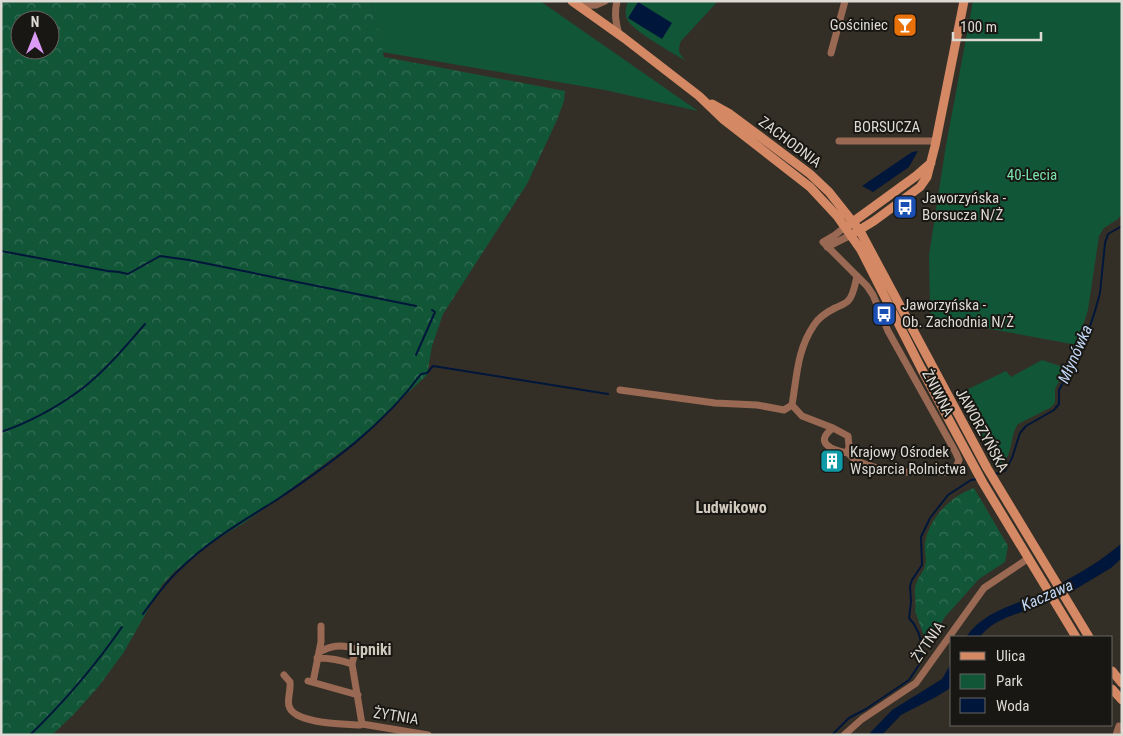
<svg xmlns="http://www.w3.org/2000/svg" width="1123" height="736" font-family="'Roboto Condensed',sans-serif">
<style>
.green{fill:#125638}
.forest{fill:url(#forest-crowns);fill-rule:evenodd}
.water{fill:#00163a}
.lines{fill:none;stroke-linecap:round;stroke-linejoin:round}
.stream{stroke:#00163a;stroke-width:2}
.street{stroke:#996953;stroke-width:7}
.secondary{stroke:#d48864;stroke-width:9}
.labels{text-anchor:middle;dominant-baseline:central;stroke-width:4;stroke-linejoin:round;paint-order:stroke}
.poi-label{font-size:15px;fill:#dddad4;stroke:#191713;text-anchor:start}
.street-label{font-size:15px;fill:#dddad4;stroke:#191713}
.park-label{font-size:15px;fill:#79e3ac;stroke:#191713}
.water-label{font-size:16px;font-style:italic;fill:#c1d8f7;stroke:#191713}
.neighbourhood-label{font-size:16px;font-weight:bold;fill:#d0c9be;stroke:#191713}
</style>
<defs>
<pattern id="forest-crowns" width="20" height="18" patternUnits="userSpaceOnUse" patternTransform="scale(1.25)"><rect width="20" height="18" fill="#125638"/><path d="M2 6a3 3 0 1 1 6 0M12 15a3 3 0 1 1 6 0" fill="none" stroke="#346e54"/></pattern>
</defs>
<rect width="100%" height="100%" fill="#342f26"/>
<path class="green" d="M371 1H540L698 111 605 90 382 52Z
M628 1H718L681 41C677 52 679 53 686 61 673 53 635 32 628 21 624 15 626 7 628 1Z
M973 1H1122V213L1118 219 1104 228 1099 236 1088 310 1077 345 932 318 930 310 929 255 946 145Z
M1042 360 1066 368 1055 389V403L1050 408 1018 424C1008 438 1015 461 995 467L992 459 962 392 1006 371 1011 377Z"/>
<path class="forest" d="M1 1H371L384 57 565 91 564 101 557 120 527 184 443 314 432 346 427 375 388 411 360 438 244 523 212 542 175 571 162 585 124 652 99 686 74 714 52 735H1ZM20 20H50V50H20Z
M974 488 1008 546 1005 562 979 579 945 617 925 648 924 636 915 611C917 602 913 593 916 584 918 577 923 573 925 566 927 559 924 551 925 543 929 518 951 496 974 488Z"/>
<path class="water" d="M638 2 672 23 662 39 628 18Z
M918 151 909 167 873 192 862 186 912 152Z
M1122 543V558L1111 568 1069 593 1063 582C1084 571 1103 559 1122 543Z
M1042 594 1047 603C1025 613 995 616 980 637H966C983 612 1015 604 1042 594Z
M952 662V684L949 689 936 697 901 715 882 735H868L892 710 942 679Z"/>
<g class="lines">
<path class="stream" d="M1 251 108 271 119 272 128 274 160 256 189 260 416 306
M416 355 435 312 432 310
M1 432C30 422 59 406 83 388 106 370 126 346 145 324
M995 474 1005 471 1012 458 1020 433 1026 426 1054 410 1059 404V390L1073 364 1088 332 1095 311 1100 293 1105 243 1108 234 1122 226
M143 614C154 599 165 583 179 570 208 541 243 521 278 499 330 464 383 426 421 374L427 373 433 366 608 394
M30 735C64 702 95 666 122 627
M832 735 849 718 866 709 909 680 919 665 921 642 919 634 914 624 909 618 911 602 910 586 912 580 922 565 921 537 930 518 948 495 971 480 978 479"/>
<path class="street" d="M617 1C614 14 616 23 619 35
M578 6 596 5 605 1
M831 53 845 1
M839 141H936
M845 227 835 235 823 242 867 286 873 295 888 331 956 453 959 460 957 465 954 469 945 472H889L856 461 848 453 849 446 848 436 833 428C813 443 832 450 848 453
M827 247 851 235
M620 390 715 403 757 405 784 410 792 405
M792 405C797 376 797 350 814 325 819 317 827 312 835 308 839 306 845 304 848 301 854 295 855 284 857 276
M792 405 802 416 833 428
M319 652C331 646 340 644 353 648L355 652 352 664
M317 658C330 658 341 660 352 664L362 724 428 735
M284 675 290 682C291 690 287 699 289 706 294 724 345 724 360 725L362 724
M308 681 358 695
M313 682 321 642V626
M844 735 862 719 916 683 984 588 1029 558
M1116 735 1119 726"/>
<path class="secondary" d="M572 1 624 38 699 96 724 120 810 187 837 216 861 250 921 368 983 483 1076 637
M712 104 730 114 810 174 829 192 860 231 987 468 1089 637
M850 224 916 176 931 163
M856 232 874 221 920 187 927 177 935 146 964 1
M1112 671 1122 683
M1112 689 1122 700"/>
</g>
<defs>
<g id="bar-square" transform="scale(1.25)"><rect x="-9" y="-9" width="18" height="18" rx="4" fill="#e8710a" stroke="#191713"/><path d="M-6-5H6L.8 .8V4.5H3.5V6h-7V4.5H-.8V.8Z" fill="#fff"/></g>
<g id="bus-square" transform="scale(1.25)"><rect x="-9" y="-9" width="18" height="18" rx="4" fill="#1a4fb4" stroke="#191713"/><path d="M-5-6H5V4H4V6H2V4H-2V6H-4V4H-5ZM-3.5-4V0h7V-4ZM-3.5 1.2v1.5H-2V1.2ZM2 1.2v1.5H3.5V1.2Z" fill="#fff"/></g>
<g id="building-square" transform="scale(1.25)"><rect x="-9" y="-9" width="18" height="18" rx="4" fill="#0f9aa8" stroke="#191713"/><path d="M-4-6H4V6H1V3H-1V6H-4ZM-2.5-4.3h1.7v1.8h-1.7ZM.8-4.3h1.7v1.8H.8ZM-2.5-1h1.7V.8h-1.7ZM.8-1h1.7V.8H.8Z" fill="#fff"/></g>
</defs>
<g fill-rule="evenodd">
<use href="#bar-square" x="905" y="25"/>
<use href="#bus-square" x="905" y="207"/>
<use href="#bus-square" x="884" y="314"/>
<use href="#building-square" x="832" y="461"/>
</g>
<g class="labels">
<g class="poi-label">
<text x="888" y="25" text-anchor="end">Gościniec</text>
<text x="922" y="198">Jaworzyńska -<tspan x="922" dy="17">Borsucza N/Ż</tspan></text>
<text x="902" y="305">Jaworzyńska -<tspan x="902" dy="17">Ob. Zachodnia N/Ż</tspan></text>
<text x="850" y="452">Krajowy Ośrodek<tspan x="850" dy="17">Wsparcia Rolnictwa</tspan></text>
</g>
<g class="street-label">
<text x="887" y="127">BORSUCZA</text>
<text transform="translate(790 142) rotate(37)">ZACHODNIA</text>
<text transform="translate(938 393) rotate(62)">ŻNIWNA</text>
<text transform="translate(982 430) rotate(61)">JAWORZYŃSKA</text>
<text transform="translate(928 642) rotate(-55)">ŻYTNIA</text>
<text transform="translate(396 716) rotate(9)">ŻYTNIA</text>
</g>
<g class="park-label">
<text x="1032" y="175">40-Lecia</text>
</g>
<g class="water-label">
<text transform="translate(1075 354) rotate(-66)">Młynówka</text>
<text transform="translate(1047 595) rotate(-24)">Kaczawa</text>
</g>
<g class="neighbourhood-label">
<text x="731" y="507">Ludwikowo</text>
<text x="370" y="649">Lipniki</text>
</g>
</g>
<rect width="1123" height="736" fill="none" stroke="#dddad4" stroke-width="5"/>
<rect x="950" y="636" width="162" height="90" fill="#191713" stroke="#676560"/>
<rect x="960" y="652" width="25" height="8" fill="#d48864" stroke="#676560"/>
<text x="996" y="661" font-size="15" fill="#dddad4">Ulica</text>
<rect x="960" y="674" width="25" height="15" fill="#125638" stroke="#676560"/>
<text x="996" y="686" font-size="15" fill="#dddad4">Park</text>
<rect x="960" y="698" width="25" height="15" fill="#00163a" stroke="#676560"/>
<text x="996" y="711" font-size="15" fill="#dddad4">Woda</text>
<g transform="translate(35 35)"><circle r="24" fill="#191713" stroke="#676560"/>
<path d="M0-4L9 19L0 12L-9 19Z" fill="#da9af6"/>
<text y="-8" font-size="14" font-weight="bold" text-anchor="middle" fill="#dddad4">N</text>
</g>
<path d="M953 32v8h88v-8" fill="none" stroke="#dddad4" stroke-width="2.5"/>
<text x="960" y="32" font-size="15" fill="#dddad4" stroke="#191713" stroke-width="4" paint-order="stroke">100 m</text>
</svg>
